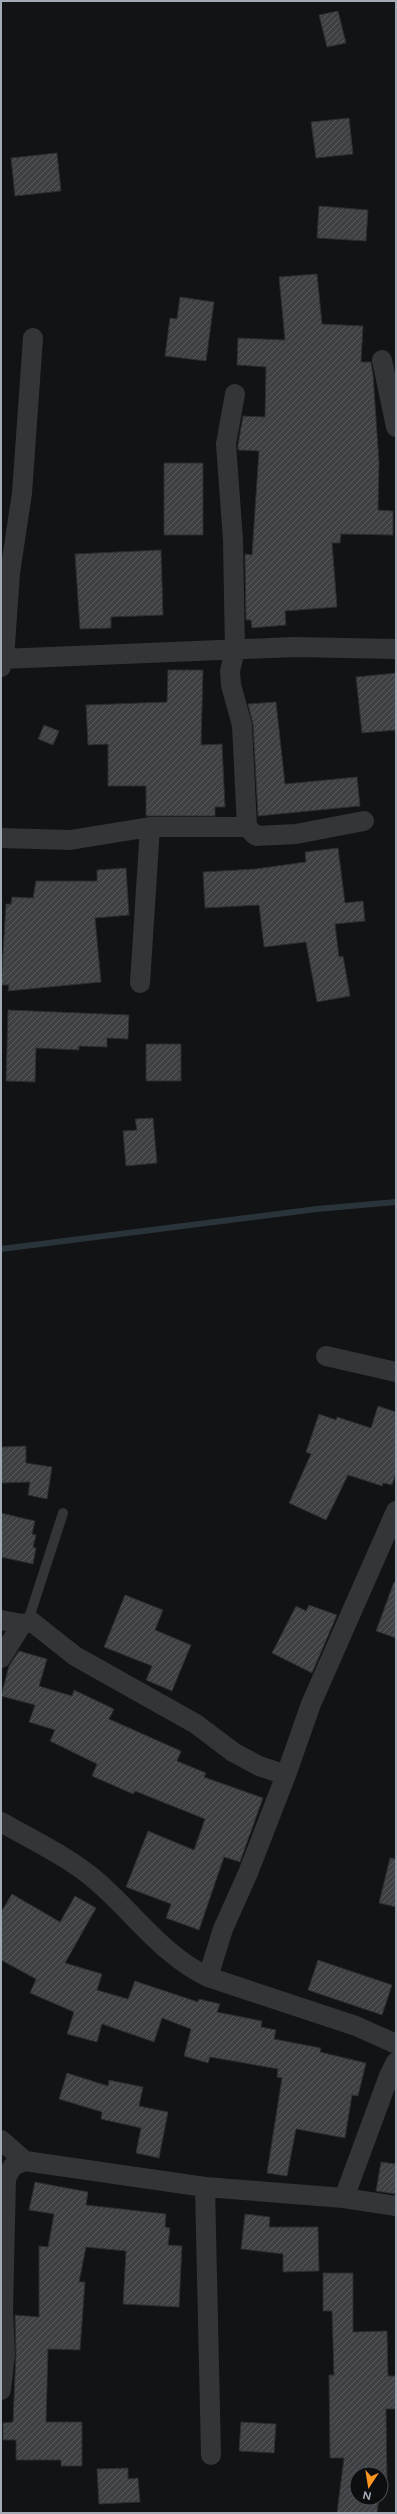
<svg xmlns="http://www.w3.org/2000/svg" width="397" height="2514" font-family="Figtree,sans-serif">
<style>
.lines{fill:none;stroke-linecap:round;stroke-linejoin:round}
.stream{stroke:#283439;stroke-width:6}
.building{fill:url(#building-hatch);stroke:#2c2d30}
.lane{stroke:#333539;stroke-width:10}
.street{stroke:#333539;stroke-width:20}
</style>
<defs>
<pattern id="building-hatch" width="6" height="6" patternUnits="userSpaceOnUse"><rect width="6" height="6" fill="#3e4144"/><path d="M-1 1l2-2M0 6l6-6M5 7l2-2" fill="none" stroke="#575a5d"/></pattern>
</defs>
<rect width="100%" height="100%" fill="#121314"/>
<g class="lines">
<path class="stream" d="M1 1249 317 1209 396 1202"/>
</g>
<path class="building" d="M338 11 346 43 327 47 319 15Z
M349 118 353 154 316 158 311 122Z
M57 153 61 191 15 196 11 158Z
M319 206 368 210 366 241 317 238Z
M317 274 322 324 363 326 361 362H371L373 375 379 462 378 510 393 511V535L341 534 340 543H332L337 607 285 611 286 625 252 628 251 620H246L245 561V554L252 555 259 451 238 450V445L243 416 265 417 266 367 237 365 238 338 285 340 279 277Z
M180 297 214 302 206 361 165 356 170 318 177 319Z
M164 463H203V535H164Z
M161 550 163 615 111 617V628L80 629 75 554Z
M168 670H203L201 745 222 744 225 807H215V816H146V786H108V744L88 745 86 705 167 702Z
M396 673V730L362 733 356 677Z
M276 702 285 784 357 777 360 806 258 816 253 724 248 704Z
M44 725 59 731 53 745 38 739Z
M338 848 345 903 363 901 365 921 335 924 339 957 343 956 350 996 317 1002 306 942 264 947 259 905 205 908 203 872 255 869 306 862 305 852Z
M126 868 129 915 95 918 101 982 8 991 9 985H1L6 904H11L12 897 33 898 36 881H97V870Z
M8 1010 129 1015 128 1039 107 1038V1047L79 1046V1050L36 1048 35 1082 6 1081Z
M146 1044H181V1081H146Z
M153 1118 157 1163 126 1166 123 1131 137 1130 135 1119Z
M378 1406 396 1412V1473L392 1485 383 1483 382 1486 348 1475 326 1520 289 1503 311 1454 306 1452 319 1414 336 1420 337 1417 371 1428Z
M26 1446V1463L52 1467 47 1499 28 1495 30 1482 1 1483V1447Z
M1 1513 35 1521 32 1534 36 1535 33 1547 36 1548 33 1564 1 1557Z
M394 1582H396V1638L376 1631Z
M125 1595 163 1610 155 1630 191 1645 172 1691 146 1680 152 1666 104 1647Z
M309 1605 337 1615 312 1673 272 1653 296 1606 306 1611Z
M19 1651 47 1659 39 1686 72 1696 74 1690 114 1709 109 1719 181 1751 177 1761 206 1773 204 1777 263 1798 240 1862 224 1857 199 1930 166 1918 171 1904 126 1887 148 1831 194 1850 205 1819 135 1791 133 1794 92 1776 97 1764 50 1741 55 1730 29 1722 35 1705 1 1696 9 1666Z
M390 1858 396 1859V1907L379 1903Z
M12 1894 60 1922 75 1896 96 1908 65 1963 102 1974 97 1990 128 1999 135 1981 198 2002 199 1999 220 2004 217 2012 262 2021 261 2027 276 2030 274 2039 321 2048 320 2052 366 2063 358 2096 352 2095 345 2138 296 2129 287 2176 267 2173 282 2078 277 2077 278 2069 210 2057 208 2063 184 2056 191 2029 162 2018 154 2042 102 2024 97 2042 67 2034 74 2012 30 1993 36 1979 1 1960V1912Z
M318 1960 392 1985 382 2015 308 1990Z
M67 2073 108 2086 109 2080 143 2087 139 2106 168 2112 159 2158 136 2153 141 2128 101 2119 102 2112 59 2099Z
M381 2162 396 2164V2194L376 2191Z
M35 2182 88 2192 86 2205 166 2214 165 2227 170 2228 168 2245 182 2246 179 2307 123 2304 126 2251 86 2247 79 2282H85L80 2350 48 2349 46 2422H82V2466H61V2460H16V2440H3V2423L13 2422 16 2354 15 2315 39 2317V2246L48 2247 54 2214 29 2210Z
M245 2214 270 2217 269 2227H318L319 2271 283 2272V2254L241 2249Z
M323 2273H353V2332L387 2331 388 2376H396V2409H386L387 2479H381V2481V2474H357V2498H379L377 2513H337L344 2458H330L329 2375H334L332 2311H323Z
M241 2422 276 2424 274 2453 239 2451Z
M128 2468V2479L138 2478 140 2502 99 2504 97 2469Z"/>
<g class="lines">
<path class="lane" d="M28 1621 63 1513"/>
<path class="street" d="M382 360 396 427
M235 394 226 444 233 540 235 650 230 671 231 685 242 725 247 827 256 836 296 834 364 821
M1 659 294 647 396 649
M1 667 4 659 10 573 22 493 33 338
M1 838 70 840 150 827H247
M140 983 150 827
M326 1356 396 1372
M1 1620 22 1624
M1 1658 22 1624 32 1622 75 1656 196 1724 233 1752 259 1766 286 1775
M1 1822C34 1841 71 1858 100 1884 136 1916 164 1956 208 1977L356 2026 396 2044
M208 1977 223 1929 248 1873 286 1775 311 1704 396 1511
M1 2140 25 2161
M205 2187 211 2455
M344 2198 396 2206
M1 2390 5 2354 3 2312 6 2178 13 2166 25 2161 205 2187 344 2198 389 2076 396 2062"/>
</g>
<rect width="397" height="2514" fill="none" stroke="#a3abb6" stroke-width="4"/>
<g transform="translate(369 2486) rotate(192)"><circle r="19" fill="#0d0e0f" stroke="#494d52"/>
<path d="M0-3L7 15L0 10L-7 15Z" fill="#ff9620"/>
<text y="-6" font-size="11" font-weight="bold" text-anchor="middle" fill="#a3abb6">N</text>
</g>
</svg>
